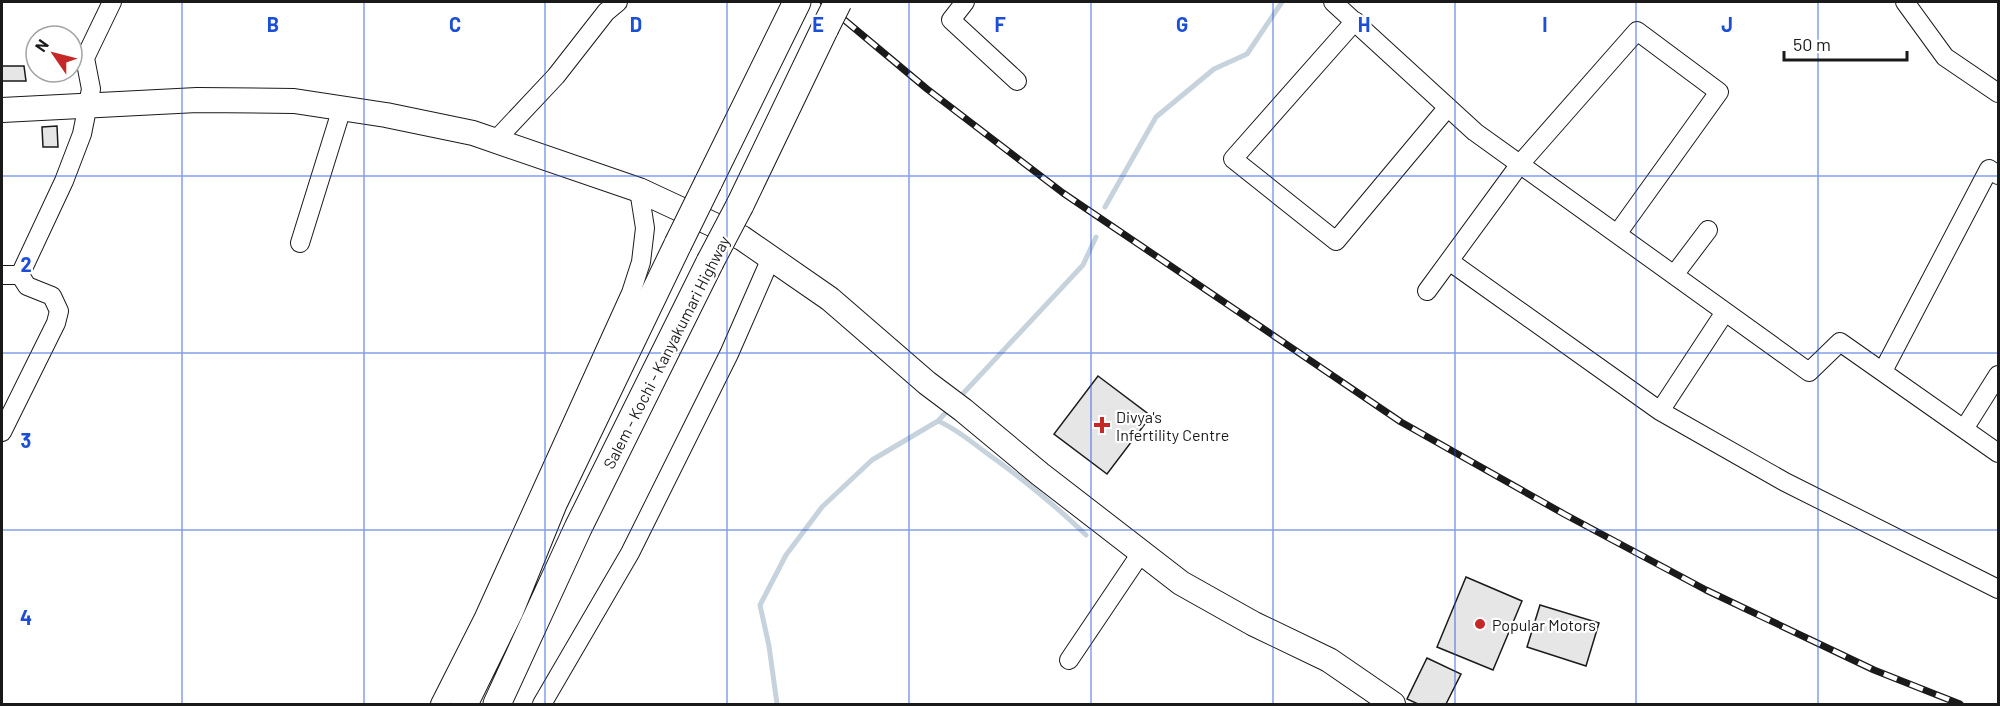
<svg xmlns="http://www.w3.org/2000/svg" width="2000" height="706" font-family="Barlow,sans-serif">
<style>
.lines{fill:none;stroke-linecap:round;stroke-linejoin:round}
.stream{stroke:#c6d2dc;stroke-width:5}
.building{fill:#e6e6e6;stroke:#1a1a1a;stroke-width:1.5}
.minor-casing{stroke:#1a1a1a;stroke-width:20}
.major-casing{stroke:#1a1a1a;stroke-width:26}
.highway-casing{stroke:#1a1a1a;stroke-width:29}
.minor{stroke:#fff;stroke-width:18}
.major{stroke:#fff;stroke-width:24}
.highway{stroke:#fff;stroke-width:27}
.rail-casing{stroke:#1a1a1a;stroke-width:7}
.rail{stroke:#fff;stroke-width:4.5;stroke-dasharray:14;stroke-linecap:butt}
.highway-bridge-casing{stroke:#1a1a1a;stroke-width:29;stroke-linecap:butt}
.highway-bridge{stroke:#fff;stroke-width:27}
.grid{fill:none;stroke:#1d4ed8;stroke-width:1.5;stroke-opacity:0.55}
.poi-dot{fill:#c62828;stroke:#fff;stroke-width:2}
.labels{text-anchor:middle;dominant-baseline:central;stroke-width:4.5;stroke-linejoin:round;paint-order:stroke}
.street-label{font-size:16px;fill:#1a1a1a;stroke:#fff}
.poi-label{font-size:16px;fill:#1a1a1a;stroke:#fff;text-anchor:start}
.grid-label{font-size:20px;text-anchor:middle;font-weight:bold;fill:#1d4ed8;stroke:#fff;stroke-width:4.5;stroke-linejoin:round;paint-order:stroke}
</style>
<rect width="100%" height="100%" fill="#fff"/>
<g class="lines">
<path class="stream" d="M1105 207 1156 117 1214 69 1247 54 1282 2
M958 399 1083 265 1096 237
M938 421C957 429 971 442 988 454 1023 479 1055 505 1086 535
M777 704 769 646 760 605 786 555 822 507 872 460 938 421 950 408"/>
</g>
<path class="building" d="M2 66H24L26 81H2Z
M57 126 58 147H43L42 127Z
M1098 376 1151 416 1107 474 1054 434Z
M1466 577 1522 601 1493 670 1437 647Z
M1540 605 1599 623 1586 666 1527 647Z
M1427 658 1461 674 1446 704H1418L1407 699Z"/>
<g class="lines">
<g class="minor-casing">
<path id="minor" d="M965 2 951 20 1017 81
M1333 2 1475 132 1809 372 1840 342 1998 453
M1905 2 1945 57 1998 93
M1355 21 1233 159 1336 241 1448 107
M495 141 556 76 606 12 618 2
M300 243 342 108
M1449 261 1660 411 1785 482 1998 589
M2 275H20L64 181 82 134 91 89 85 58 112 2
M1674 275 1708 230
M1427 291 1520 164 1637 31 1719 92 1617 234
M1883 371 1989 169 1998 175
M1660 411 1725 312
M1964 429 1998 375
M2 432 56 323 59 311 52 296 27 286 20 275
M1069 660 1141 553
M440 704 484 617 631 293 641 262 645 228 639 190
M542 704 630 553 729 354 771 258"/>
</g>
<g class="major-casing">
<path id="major" d="M2 110 197 100 294 101 386 115 473 133 639 190 742 238 830 299 927 383 963 410 1040 474 1181 583 1254 624 1329 660 1393 704"/>
</g>
<g class="highway-casing">
<path id="highway" d="M708 183 797 2
M740 205 825 28
M464 704 510 610 553 504 678 244
M497 704 578 528 710 262"/>
</g>
<use href="#minor" class="minor"/>
<use href="#major" class="major"/>
<use href="#highway" class="highway"/>
<g class="rail-casing">
<path id="rail" d="M823 2 927 89 1063 193 1401 422 1564 514 1706 590 1874 670 1960 704"/>
</g>
<use href="#rail" class="rail"/>
<g class="highway-bridge-casing">
<path id="highway-bridge" d="M825 28 838 2
M678 244 708 183
M710 262 740 205"/>
</g>
<use href="#highway-bridge" class="highway-bridge"/>
</g>
<path class="grid" d="M182 2V704M364 2V704M545 2V704M727 2V704M909 2V704M1091 2V704M1273 2V704M1455 2V704M1636 2V704M1818 2V704M2 176H1998M2 353H1998M2 530H1998"/>
<g class="poi-dot">
<path d="M1099 416h6v6h6v6h-6v6h-6v-6h-6v-6h6z"/>
<circle cx="1480" cy="624" r="6"/>
</g>
<g class="labels">
<g class="street-label">
<text transform="translate(666 352) rotate(-63)">Salem - Kochi - Kanyakumari Highway</text>
</g>
<g class="poi-label">
<text x="1116" y="416">Divya's<tspan x="1116" dy="18">Infertility Centre</tspan></text>
<text x="1492" y="624">Popular Motors</text>
</g>
</g>
<g class="grid-label">
<text x="273" y="32">B</text>
<text x="455" y="32">C</text>
<text x="636" y="32">D</text>
<text x="818" y="32">E</text>
<text x="1000" y="32">F</text>
<text x="1182" y="32">G</text>
<text x="1364" y="32">H</text>
<text x="1545" y="32">I</text>
<text x="1727" y="32">J</text>
<text x="26" y="272">2</text>
<text x="26" y="448">3</text>
<text x="26" y="625">4</text>
</g>
<rect width="2000" height="706" fill="none" stroke="#1a1a1a" stroke-width="6"/>
<g transform="translate(54 54) rotate(305)"><circle r="28" fill="#ffffff" stroke="#a3a3a3" stroke-width="1.5"/>
<path d="M0-4.5L10 22L0 15L-10 22Z" fill="#c62828"/>
<text y="-9" font-size="16" font-weight="bold" text-anchor="middle" fill="#1a1a1a">N</text>
</g>
<path d="M1784 51v9h123v-9" fill="none" stroke="#1a1a1a" stroke-width="3"/>
<text x="1793" y="51" font-size="18" fill="#1a1a1a" stroke="#ffffff" stroke-width="4.5" paint-order="stroke">50 m</text>
</svg>
